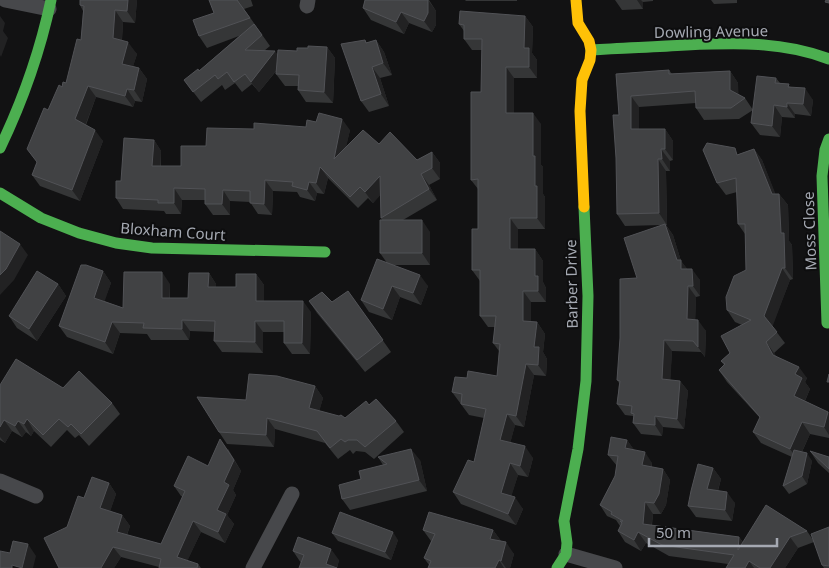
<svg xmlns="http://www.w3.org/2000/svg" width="829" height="568" font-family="'Noto Sans',sans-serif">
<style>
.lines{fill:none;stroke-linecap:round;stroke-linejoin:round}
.street{stroke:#47484b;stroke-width:15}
.fast{stroke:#4caf50;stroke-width:11}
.slow{stroke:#ffc107;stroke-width:11}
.wall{fill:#353637}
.shaded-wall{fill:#222223}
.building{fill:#414244;stroke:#515256}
.labels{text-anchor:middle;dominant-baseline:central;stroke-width:4;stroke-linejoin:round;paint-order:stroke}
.street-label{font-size:15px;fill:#a5a9b2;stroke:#0d0d0e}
</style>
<rect width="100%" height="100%" fill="#121213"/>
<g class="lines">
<path class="street" d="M5 0 49 9
M307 6 308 0
M0 481 36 496
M566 554 615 568
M253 568 292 494"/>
<path class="fast" d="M591 50C623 48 654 47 686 45 735 43 782 41 829 59
M0 148C23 100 40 52 51 0
M0 193 41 218 79 233 116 243 152 248 325 252
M827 323 822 176 825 150 829 139
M557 568 566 554 567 543 564 521 578 449 586 381 588 296 584 207"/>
<path class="slow" d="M576 0 578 23 589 41 591 50 590 60 582 80 580 111 584 207"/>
</g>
<path class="wall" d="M80 0H137L135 23 123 22 122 40 137 54 133 66 139 68 147 79 142 102 135 101 133 107 96 97 86 125 103 141 80 201 40 186 32 175 37 162 27 149 48 110 62 87 66 83 81 40 83 11 80 5Z
M209 0H251L253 6 244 9 270 46 264 51 278 54 297 51 308 48 327 47 335 58 333 103 306 102 298 90V86H285L276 74 277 70 259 92 252 84 242 92 235 83 225 90 222 85 201 102 184 80 199 71 239 36 207 48 199 36 214 13Z
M365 0H429L436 11V25L432 32 409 23 404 34 371 20 363 8Z
M465 0H517V1H466Z
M615 0H653V1L643 2V9L622 10Z
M711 0H737V3L714 4Z
M525 16 533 27 532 53 537 60V78H514V113L541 124V165L543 167V194L545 197V229H518V249H535L543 261V282L546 288V302H531V322H537L545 334 543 352 547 359 546 376 534 375 524 427 515 425 510 443 533 458 528 477 518 475 511 496 523 509 516 525 461 504 453 492 474 462 484 418 469 415 452 392 467 378 497 376 499 351 493 343 495 327H488L480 316V281L472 270 478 229V189L471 180 481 92 482 50H472L464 39V31L459 24Z
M365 40 367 43 376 40 384 52 392 75 380 78 389 106 369 112 361 101Z
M669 70 672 74 730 71 738 83V94L745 98 753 110 739 119 704 120 696 108V103L639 107V129H665L673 141V160L670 161V171H666L667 225H666L673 235 681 261 687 269 700 280V296L696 297 695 320 706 331 705 357 701 352 672 351 670 380 680 381 688 391 684 429 663 427 662 436 641 434 633 423 634 417 633 416 625 415 617 404 619 383 617 380 637 278 662 225 625 226 617 214 619 115 616 74Z
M776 78 780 83 791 87 813 100 811 116 795 114V118L782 117 780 137 760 135 751 123Z
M350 130 346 146 379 144 417 160 432 152 440 163V179L429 185 437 200 403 220 430 232V265H392L428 286 421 305 400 297 392 320 369 312 361 300 387 263 380 253 382 220 381 218 380 195 373 203 368 198 358 208 328 178 324 194 317 193 315 201 300 197 297 192 273 191 272 215 258 214 250 202 230 201V215H213L205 204V200H182L181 214H166L164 211 123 209 116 198 121 181 154 140 161 151V166H181L206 146Z
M754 149 762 160 775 194H779L788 205 789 241 792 245 793 279 790 280 772 326 785 343 774 353 776 356 807 378 805 382 810 389 805 401 828 412 829 413V438L810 434 802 452 812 461 807 484 789 494 783 486 792 457 761 443 753 432 760 418 727 382 719 370 724 365 721 361 730 353 742 325 735 322 727 310 746 270 745 234 738 224 737 192 726 195 717 183 739 154Z
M103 271 111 283 104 301 123 308 170 284V298H188L209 273 216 284V287H236L256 274 264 285V301L311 312 310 354H292L284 343V332H263V353L222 352 214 341V332L190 331 189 340H151L147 334 120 333 113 354 67 337 59 326Z
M58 284 66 296 37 341 17 328 9 316Z
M348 291 391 352 365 372 317 313 309 301 332 302Z
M0 385 63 388 112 403 120 414 89 446 79 435 75 438 67 430 51 447 34 431 31 436 26 432 22 437 12 431 5 443 0 440Z
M315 386 323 398 319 411 345 418 369 405 396 421 404 432 374 459 365 452 356 451 353 454 350 450 338 459 325 443 275 429 274 447 227 444 219 432 246 400Z
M627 440 634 450 652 463V467L663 469 670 480 666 505 661 514H653L652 525 739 537 743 542 807 531 813 540 829 527V568H824L822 565 814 542 798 548 785 568H726L728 564 669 556 646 543 641 551 625 542 618 531 620 526 616 520 607 516 600 505 615 476 617 466 608 455Z
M228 449 241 471 233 490 236 495 227 515 234 524 225 543 201 532 187 561 198 564 201 568H159V567L121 557 114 568H59L67 527 84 498 109 483 116 494 110 511 122 515 130 526 127 535 161 544 183 497 181 496 174 486 208 466Z
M810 451 829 457V473L818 463Z
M378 457 420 460 427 491 350 510 342 499 361 479 383 465Z
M713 468 721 479 718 491 735 503 732 521 696 517 688 506Z
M423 530H493L501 541 514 554 510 568H428L429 565 424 558 431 541Z
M332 533 398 540 391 560 338 541Z
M293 551 339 560 337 568 301 563Z"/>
<path class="shaded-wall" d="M128 0H137L135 23 127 11Z
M428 0 436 11V25L432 32 424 21Z
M637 0H641L643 2V9Z
M115 10 123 22 121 50 113 38Z
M401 12 409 23 404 34 396 22Z
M0 16 5 23 3 31 8 38 1 57 0 55Z
M525 16 533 27 532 53 537 60V78L529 67 524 48Z
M376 40 384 52 392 75 383 63Z
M128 42 137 54 130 76 122 64Z
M327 47 335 58 333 103 324 92Z
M275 51 283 62 259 92 251 82Z
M372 67 380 78 389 106 381 94Z
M506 67 514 78V125L506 113Z
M139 68 147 79 142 102 134 90Z
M730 71 738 83 739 102 730 90Z
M88 86 96 97 83 131 75 119Z
M805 88 813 100 811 116 803 104Z
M127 89 135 101 133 107 125 96Z
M631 96 639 107V140L631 129Z
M787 103 795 114V118L787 107Z
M774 105 782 117 780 137 772 126Z
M533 113 541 124V165L543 167V194L545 197V229L537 218 533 156Z
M342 119 350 130 341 170 334 159Z
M665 129 673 141V160L665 149Z
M95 130 103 141 80 201 72 190Z
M154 140 161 151 160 177 152 166Z
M661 149 670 161V171L662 159Z
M754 149 762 160 780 205 779 194 788 205 789 241 792 245 793 279 785 268 781 233 772 194Z
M432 152 440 163V179L432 168Z
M658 159 666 171 667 225 659 213Z
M320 167 328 178 324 194 316 183Z
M421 174 429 185 437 200 429 189Z
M380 176 388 187 373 203 365 192Z
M265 180 273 191 272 215 264 204Z
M309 182 317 193 315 201 307 190Z
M174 188 182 200 181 214 174 203Z
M223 190 230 201V215L222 204Z
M510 218 518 229V261L510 249Z
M422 220 430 232V265L422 253Z
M665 224 673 235 681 261 689 271 681 269 677 260Z
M20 244 28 255 14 280 0 295V275Z
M535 249 543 261V282L546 288V302L538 291 535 276Z
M782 268 790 280 772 328 764 316Z
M692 269 700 280V296L693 286Z
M103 271 111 283 102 309 94 298Z
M162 272 170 284 169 309 162 298Z
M209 273 216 284V298L208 287Z
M256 274 264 285V312L256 301Z
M420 275 428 286 421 305 413 293Z
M58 284 66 296 37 341 29 329Z
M392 286 400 297 392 320 383 309Z
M688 286 696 297 695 330 687 319Z
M523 291 531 302V333L523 321Z
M303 301 311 312 310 354 302 343Z
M182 320 190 331 189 340 182 329Z
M698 320 706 331 705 357 698 347Z
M255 321 263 332V353L255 342Z
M112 322 120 333 113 354 105 342Z
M537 322 545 334 543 352 547 359 546 376 538 365 534 347Z
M664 340 672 351 670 390 662 379Z
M766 342 774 353 781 366 773 355Z
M526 364 534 375 524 427 516 416Z
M799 367 807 378 805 382 810 389 802 407 794 396 795 374Z
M680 381 688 391 684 429 677 419Z
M315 386 323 398 317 420 309 408Z
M828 412 829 413V435L824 427Z
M507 414 515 425 508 452 500 440Z
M655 416 663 427 662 436 655 425Z
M267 418 275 429 274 447 266 435Z
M27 419 34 431 31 436 24 424Z
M4 420 12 431 5 443 0 437V427Z
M18 421 26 432 22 437 15 426Z
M802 422 810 434 798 460 790 449Z
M220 439 241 471 233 490 236 495 227 515 234 524 225 543 218 532 217 510Z
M627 440 635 451 625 448Z
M525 446 533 458 528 477 520 466Z
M411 449 420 460 427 491 419 480Z
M645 452 652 463 650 476 642 465Z
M807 453 812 461 807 484 802 476Z
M510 463 518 475 509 504 501 493Z
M713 468 721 479 715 500 707 489Z
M663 469 670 480 666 505 661 514 654 503Z
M109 483 116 494 108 518 100 508Z
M727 492 735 503 732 521 725 510Z
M515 497 523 509 516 525 508 514Z
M645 502 653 514 650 535 643 524Z
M122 515 130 526 124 542 117 532Z
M193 521 201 532 184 568 177 557Z
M493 530 501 541 490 539Z
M393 532 398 540 391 560 385 552Z
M638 532 646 543 641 551 634 540Z
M739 537 747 548 738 550Z
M790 537 798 548 785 568H770Z
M506 542 514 554 510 568H506L501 561Z
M28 544 36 556 33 568H22Z
M113 547 121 557 114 568H101Z
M331 549 339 560 337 568 326 564Z
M499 560 504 568H495Z
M749 561 754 568H745Z"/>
<path class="building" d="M80 0H128L127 11 115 10 113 38 128 42 122 64 139 68 134 90 127 89 125 96 88 86 75 119 95 130 72 190 32 175 37 162 27 149 44 108 48 110 59 85 62 87 63 82 66 83 77 39 81 40 84 6 80 5Z
M209 0H237L250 18 199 36 193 20 214 13Z
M365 0H428V13L424 21 401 12 396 22 363 8Z
M826 0H829V3L825 2Z
M460 11 525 16 524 48H529V67H506V113H533V156H535V186H537V218H510V249H535V276H538V291H523V321L537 322 534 347H539L538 365 526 364 516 416 507 414 500 440 525 446 520 466 510 463 501 493 515 497 508 514 453 492 468 460 474 462 486 409 461 404 462 394 452 392 455 377 467 378 468 371 497 376 500 344 493 343 496 316H480V270H472V229H478V179L471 180V92H481L482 39H464V25L459 24Z
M254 24 262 35 245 50 275 51 251 82 245 74 234 82 227 72 218 79 215 75 193 92 184 80 198 69 199 71Z
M365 40 366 43 376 40 383 63 372 67 381 94 361 101 341 44Z
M308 46 327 47 324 92 298 90 299 75 276 74 278 50 297 51V48H308Z
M669 70V74L730 71V90L745 98 731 108H696L695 91 631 96V129H665V149H661L662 159H658L659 213 617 214 616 158 613 115H619L616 74Z
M757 76 776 78 775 83 789 84 788 87 805 88 803 104 787 103V107L774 105 772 126 751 123Z
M319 113 342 119 334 159 363 130 379 144 390 132 417 160 432 152V168L421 174 429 189 381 218 380 176 365 192 360 187 350 197 320 167 316 183 309 182 307 190 292 186 293 182 265 180 264 204 250 203V191L223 190 222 204H205V189L174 188V203H158V200L116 198V181H121L124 138 154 140 152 166H181V146H206L207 128 254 129V123L306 127 307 120 316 122Z
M707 143 735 148 737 155 754 149 772 194H779L781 233H784L785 268H782L764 316 777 332 766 342 773 355 799 367 795 374 802 378 794 396 828 412 824 427 802 422 790 449 753 432 760 417 719 370 725 364 721 361 730 353 721 336 751 320 727 310 726 297 734 276 746 270 745 224H738L736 178 717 183 703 150Z
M380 220H422V253H380Z
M665 224 677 260H681V269H692L693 286H688L687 319 698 320V347L693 341 664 340 662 379 680 381 677 419 655 416V425L633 423 634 414 631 413 632 406 617 404 620 381 617 380 620 338V279L637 278 624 238Z
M0 231 20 244 6 269 0 275Z
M377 259 420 275 413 293 392 286 383 309 361 300Z
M81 265H86L103 271 94 298 123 308 124 272H162V298H188L189 273H209L208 287H236V274H256V301H303L302 343H284V321H255V342L214 341 215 321 182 320V329L143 328 144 323 112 322 105 342 59 326Z
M37 271 58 284 29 329 9 316Z
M348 291 383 340 357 360 309 301 322 292 332 302Z
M16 359 63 388 79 371 112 403 81 434 71 424 68 427 59 419 43 435 27 419 24 424 18 421 15 426 4 420 0 427V385Z
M249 374 277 376 315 386 309 408 339 416 341 415 345 418 366 401 369 405 376 399 396 421 365 447 357 440H348L345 442 341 439 330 448 317 431 267 418 266 435 219 432 197 397 246 400Z
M829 374V382H827Z
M611 437 627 440 625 448 645 452 642 465 663 469 659 494 654 503 645 502 643 524 739 537 738 550 766 505 807 531 790 537 770 568H760L749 561 745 568H726L734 555 662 545 638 532 634 540 618 531 622 523 620 521H623L611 514 612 512 600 505 615 476 618 456 608 455Z
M220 439 234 460 224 482 229 485 217 510 226 514 218 532 193 521 177 557 198 564 197 568H159L161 559 113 547 101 568H59L44 538 67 527 78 496 84 498 92 477 109 483 100 508 122 515 117 532 161 544 185 491 174 486 188 456 208 466Z
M411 449 419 480 342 499 339 485 361 479 359 471 387 464 378 457Z
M794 450 807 453 802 476 783 486Z
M810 451 829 457V469Z
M698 464 713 468 707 489 727 492 725 510 688 506 691 491Z
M340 512 393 532 385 552 332 533Z
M429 512 493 530 490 539 506 542 501 561 499 560 495 568H428L431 561 424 558 435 534 423 530Z
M829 527V566L822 565 811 534Z
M298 537 331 549 326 564 337 568H299L304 555 293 551Z
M13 541 28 544 22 568 12 565V568H0V551L10 553Z"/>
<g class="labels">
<g class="street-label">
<text transform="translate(711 31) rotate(-1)">Dowling Avenue</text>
<text transform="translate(173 231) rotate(4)">Bloxham Court</text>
<text transform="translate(809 231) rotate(-92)">Moss Close</text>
<text transform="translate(571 284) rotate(-91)">Barber Drive</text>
</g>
</g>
<path d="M649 538v8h128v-8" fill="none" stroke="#a5a9b2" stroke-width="2.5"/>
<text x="656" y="538" font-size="15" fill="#a5a9b2" stroke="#0d0d0e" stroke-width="4" paint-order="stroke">50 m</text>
</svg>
